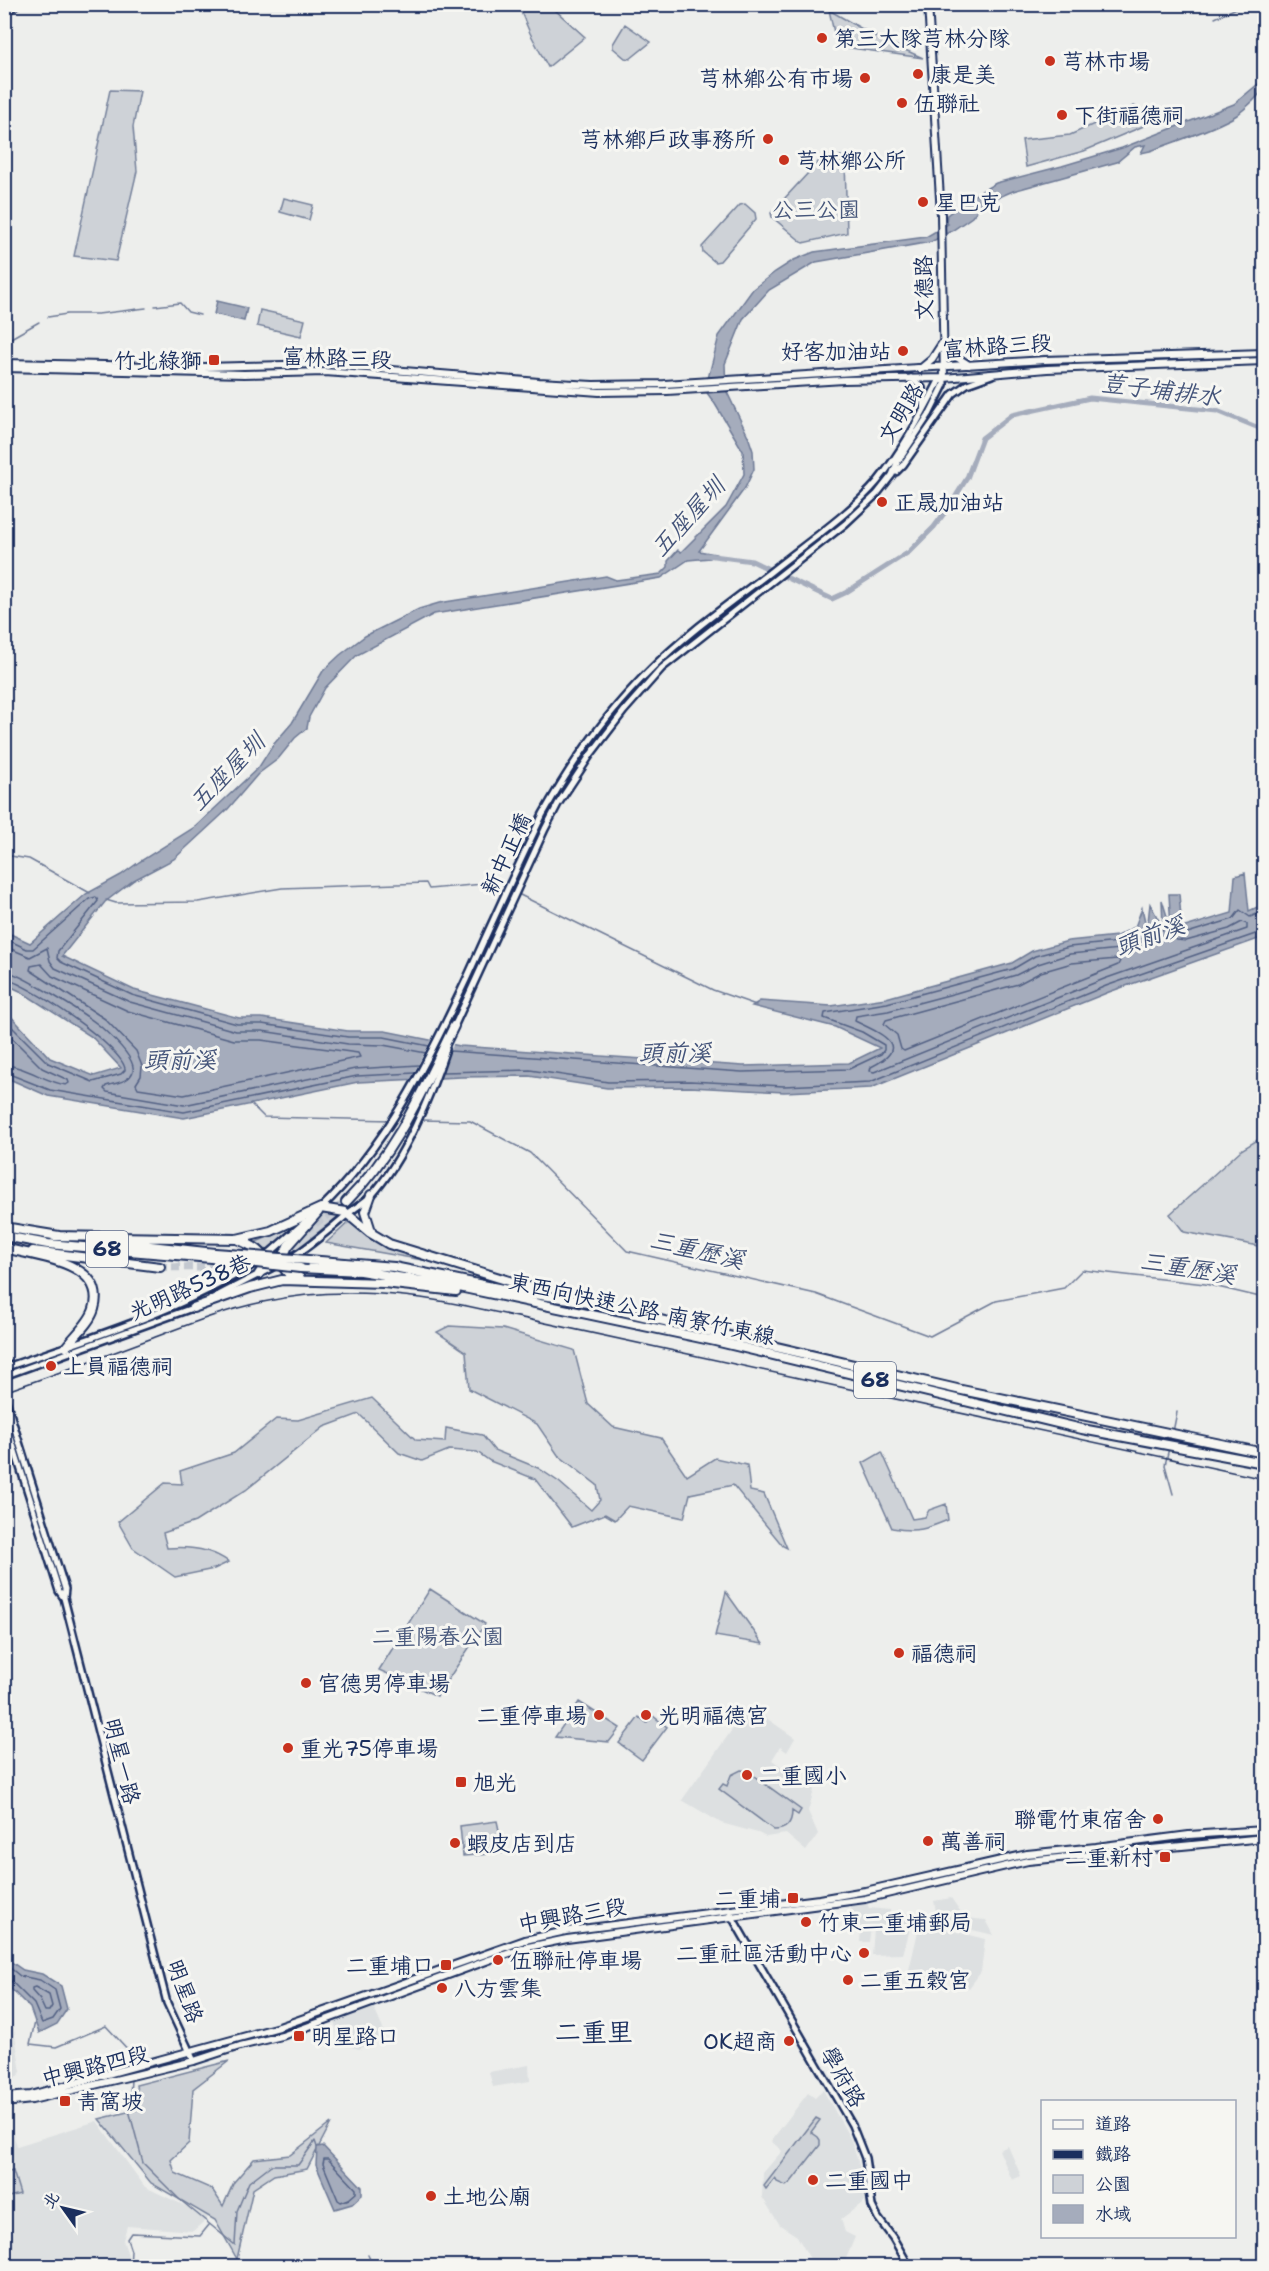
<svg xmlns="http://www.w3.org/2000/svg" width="1269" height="2271" font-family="'Shantell Sans','LXGW WenKai TC',sans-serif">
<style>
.built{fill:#dde0e1}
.green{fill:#ced2d7;stroke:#74809a;stroke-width:1.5}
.water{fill:#a5acbc;stroke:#6e7a96;stroke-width:1.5}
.pier{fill:#edeeec}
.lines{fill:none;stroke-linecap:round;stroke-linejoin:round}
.shore{stroke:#526184;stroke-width:1.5}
.stream{stroke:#6e7a96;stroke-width:1.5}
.canal{stroke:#a5acbc;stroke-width:5}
.trunk-tunnel{stroke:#c3c8d0;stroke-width:8;stroke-dasharray:8 4;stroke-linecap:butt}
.tertiary-casing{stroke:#1b2f5e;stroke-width:10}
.secondary-casing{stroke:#1b2f5e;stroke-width:10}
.trunk-casing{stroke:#1b2f5e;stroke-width:12}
.tertiary{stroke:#f6f6f2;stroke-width:5}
.secondary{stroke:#f6f6f2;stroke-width:6}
.trunk{stroke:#f6f6f2;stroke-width:8}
.rail{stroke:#1b2f5e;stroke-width:1.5}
.trunk-bridge-casing{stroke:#1b2f5e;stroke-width:12;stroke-linecap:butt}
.trunk-bridge{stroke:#f6f6f2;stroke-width:8}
.poi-dot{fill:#c8321e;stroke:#f6f6f2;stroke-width:2}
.labels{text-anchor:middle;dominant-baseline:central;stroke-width:6;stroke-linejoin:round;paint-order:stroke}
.shield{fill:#f6f6f2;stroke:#5d6b8a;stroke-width:1.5}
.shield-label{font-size:21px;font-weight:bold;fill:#1b2f5e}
.poi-label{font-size:22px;fill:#1b2f5e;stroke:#f6f6f2;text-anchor:start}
.park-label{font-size:22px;fill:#48587c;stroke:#f6f6f2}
.street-label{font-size:22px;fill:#1b2f5e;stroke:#f6f6f2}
.water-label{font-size:24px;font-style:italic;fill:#44547a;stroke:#f6f6f2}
.quarter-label{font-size:26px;fill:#1b2f5e;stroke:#f6f6f2}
</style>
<rect width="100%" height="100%" fill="#edeeec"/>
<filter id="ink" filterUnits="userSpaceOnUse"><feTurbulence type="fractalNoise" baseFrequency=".0167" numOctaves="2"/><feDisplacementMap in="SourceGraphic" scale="12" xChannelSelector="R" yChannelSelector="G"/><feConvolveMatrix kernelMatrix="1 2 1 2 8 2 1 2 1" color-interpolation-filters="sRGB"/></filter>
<g filter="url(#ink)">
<path class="built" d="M749 1706 795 1738 787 1752 780 1747 772 1760 814 1790 808 1811 818 1834 806 1851 786 1834 766 1837 758 1833 721 1823 682 1800Z
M951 1898 965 1918 986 1920 994 1935 938 1922 934 1901Z
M866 1901 869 1908 890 1910V1925L871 1927 869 1942H860L861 1928 849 1904Z
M910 1913 912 1922 903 1954 872 1955 874 1929 893 1927 894 1915Z
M920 1923 985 1939 981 1972 969 1988 952 1976 909 1970Z
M4 1999 10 2006 21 2072 10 2084 12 2091 5 2092Z
M373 2006 386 2036 359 2049 348 2046 339 2038 334 2021Z
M529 2065 530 2081 493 2087 489 2072Z
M823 2090 851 2140 863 2177 865 2201 841 2219 845 2232 855 2237 843 2266H818L810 2259 797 2236 780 2225 762 2197 763 2173 782 2151 771 2141 808 2093 815 2098Z
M97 2121 145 2187 209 2217 193 2231 127 2226 123 2240 129 2258 127 2266H5L4 2133 12 2130 17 2146Z
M1008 2146 1021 2176 1012 2180 999 2150Z"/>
<path class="green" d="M518 5H543L555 10 585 37 548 67 530 33Z
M829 10 876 37 923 58 837 46Z
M625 24 651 42 630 59 625 58 613 48V44Z
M110 90 140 91 133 127 137 171 116 261 74 256Z
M1134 106 1138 108 1146 125 1084 151 1026 167 1022 140 1070 135Z
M841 156 845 159 847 233 803 243 772 217 771 213 822 158Z
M284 198 313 205 309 220 280 212Z
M745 204 755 213 756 219 720 261 715 262 703 252 702 247 740 205Z
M260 310 305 320 301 336 257 326Z
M1264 1136V1247L1184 1232 1170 1214 1241 1150Z
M323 1213 340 1215 283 1260 292 1246Z
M349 1222 372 1237 434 1262 326 1243Z
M294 1226 267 1251 256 1242Z
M449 1326 503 1329 574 1350 588 1404 613 1427 661 1438 687 1476 715 1458 747 1465 750 1491 764 1494 787 1548 783 1546 733 1485 690 1494 684 1518 628 1506 615 1520 605 1514 572 1527 535 1479 490 1461 477 1452 449 1450 422 1461 399 1453 359 1414 324 1427 246 1490 195 1522 163 1533 167 1548C189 1546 210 1548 229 1562L214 1569 175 1577 133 1548 118 1522 165 1483 182 1484 180 1471 234 1453 276 1419 298 1420 372 1398 416 1440 445 1442 446 1428 482 1435 494 1450 538 1468 559 1482 591 1510 600 1500 597 1485 558 1455 537 1424 469 1389 466 1352 437 1332Z
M882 1452 912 1519 925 1517 929 1510 946 1504 948 1520C926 1529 917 1533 892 1528L863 1463Z
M430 1589 485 1624 437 1696 379 1670Z
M726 1592 763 1644 715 1636Z
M579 1702 620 1728 609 1742 555 1737Z
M653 1716 667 1727 642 1760 619 1743 639 1717 647 1723Z
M741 1770 747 1771 801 1810 798 1815 792 1811C792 1823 786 1830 774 1830L719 1789 723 1784 727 1786 731 1775Z
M497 1821 504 1853 463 1856 460 1826Z
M229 2061 193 2089 189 2143 171 2160 175 2173 212 2189 223 2206 234 2182 254 2159 290 2155 331 2123 307 2169 274 2175 253 2189 237 2259 215 2220 151 2183 99 2119 140 2109 136 2085Z
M816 2118 820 2120 811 2132 818 2137 820 2140V2145L791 2182 786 2186 777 2182 775 2178 766 2189 764 2186Z
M13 2171 20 2194 5 2198V2173Z"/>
<path class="water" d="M1264 79V89C1256 99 1247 107 1237 115 1215 129 1176 141 1150 151L1141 153 1145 145 1135 147 1117 162 1013 191 981 205 972 217 953 230 931 242 816 262 769 290 743 319 725 364 726 390 748 436 753 451 754 469 745 488 699 551 715 554 710 558 688 560 661 578 434 614 357 655 325 688 309 717 307 728 295 738 278 759 258 774 228 809 174 859 134 880 105 902 62 956 134 990 239 1018H262L348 1031H385L460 1046 743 1066 849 1063 880 1048 835 1027 752 1006 760 1001 831 1006 886 998 1012 963 1032 951 1068 941 1117 936 1135 927 1142 908 1147 931 1150 904 1163 928 1162 900 1171 929 1169 894H1179L1182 928 1232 913 1235 876 1245 873 1249 911 1264 904V937L1109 992 871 1088 784 1092 690 1087 607 1088 529 1076 461 1077 358 1082 184 1118 48 1096 7 1078 4 1075 5 1010 50 1058 94 1076 121 1068 92 1037 20 991 5 984 4 931 30 943 86 894 121 875 139 862 195 827 259 767 273 745 292 723 323 671 340 655 365 636 419 609 439 603 606 576 616 580 661 574 668 567V561L678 550 681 552 726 507 744 474 743 451 715 404 705 390 719 336 753 289 775 272 794 260 814 252 926 237 948 224 946 223 947 215 971 197 996 183 1062 166 1122 148 1234 104Z
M217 301 247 308 244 321 214 314Z
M5 1933 9 1941 10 1961 23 1970 42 1974 61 1986 67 2009 57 2024 39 2033 30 2008 5 1983Z
M323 2146 362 2187V2195L352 2204 335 2209 316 2165 317 2147Z"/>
<path class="pier" d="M432 1038 454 1042 439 1081 409 1082Z"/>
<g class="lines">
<path class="shore" d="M1242 922 1247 924V929L1104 979 874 1072 870 1071 871 1067C914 1046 880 1033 855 1021L856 1016 888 1011 956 993 1016 975 1038 964 1070 954 1120 949 1142 938 1155 936H1170L1177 940 1186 941 1229 929Z
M4 938 27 949H33L89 899 96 897 98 901 58 951 57 958 61 962 132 995 237 1024H262L348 1037H384L429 1046
M4 946 30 957 47 948 50 961 55 968 130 1002 236 1031H262L348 1044 383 1045 426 1053
M1117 959 1120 961 1118 965 904 1051 901 1049 897 1035 884 1024 886 1020 1018 984 1041 972 1072 963Z
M41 964 52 976 128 1011 234 1040H261L358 1053 360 1057 184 1095 138 1088 136 1084 141 1076 142 1066 136 1051 105 1019 30 970 31 966Z
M4 971C19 972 88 1016 101 1027 110 1035 136 1059 133 1071 130 1082 115 1083 106 1086L104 1089 107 1092 184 1105 355 1069 419 1065
M4 979C25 981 126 1049 125 1070L121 1074 93 1082 48 1063 4 1019
M4 1030 42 1068 68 1080 69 1083 66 1085C45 1082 26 1066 4 1065
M450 1051 742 1072 849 1069 881 1054 884 1050V1045L862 1032 824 1018 825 1013 887 1003 1013 969 1035 956 1069 947 1118 942 1140 930 1148 931 1155 928 1161 930 1173 927 1179 933 1184 934 1233 919 1240 910 1250 917 1264 911
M4 1072 50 1090 184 1112 357 1076 415 1073
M443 1072 530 1070 608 1082 690 1081 784 1086 870 1082 1106 986 1264 931
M4 1963 20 1976 40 1980 55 1990 60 2009 53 2019 42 2023 34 2004 11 1981 4 1979
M35 1987 49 1995 52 2006 49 2011H45L40 2000 32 1991V1988Z
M324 2159H328L356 2189V2193L349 2199 341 2202 338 2200 323 2164Z"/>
<path class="stream" d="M1215 18 1245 4
M155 306 180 303 188 312 200 315
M48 317 67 314H98L146 308
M4 342 39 322
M4 855 29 859 90 893
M518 894 713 990 756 1005
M106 900 116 903 198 902 282 888 426 883 429 889 483 884 505 890
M251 1104 264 1117 391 1120
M420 1120 470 1121 530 1153 627 1251 816 1294 930 1336 996 1301 1064 1288 1082 1270 1205 1284 1264 1298
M1173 1432 1177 1412
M1169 1448 1165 1465 1173 1494
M35 2022 30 2044 56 2047 106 2026 132 2054V2063
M131 2080 129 2110 143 2163 179 2199 235 2245 237 2211 249 2182 271 2165H298L315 2141 317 2147
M368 2255 373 2266
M130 2266 131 2251 127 2239 131 2233 200 2236 209 2225"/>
<path class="canal" d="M706 555 752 561 832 599 845 593 909 552 934 527 951 504 967 478 982 438 1012 415 1090 398 1217 411 1264 430"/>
<path class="trunk-tunnel" d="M266 1258 346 1202
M160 1267 251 1268"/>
<g class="tertiary-casing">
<path id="tertiary" d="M911 378 922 388 924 408
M896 472 903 465 953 394 967 384 992 375
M453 1029 545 829 558 804 591 754 624 711 662 668 845 524 877 494 892 475 897 463 930 413 944 385V378
M319 1210C388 1144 426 1065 466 980 491 925 516 869 543 814 572 762 609 710 652 668 687 633 729 604 769 573 801 547 851 513 877 482 902 451 921 416 939 381L944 378
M265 1257 305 1222
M291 1258C312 1245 330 1229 349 1213 356 1207 365 1202 371 1196 404 1160 431 1095 446 1049
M211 1299 275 1266
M4 1368C87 1339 181 1311 254 1264
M4 1376 195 1307
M4 1394 65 1589 64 1598 167 2003 194 2061
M4 1416 59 1591 64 1598
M731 1915 852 2125 865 2158 872 2206 878 2218 893 2238 909 2266"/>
</g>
<g class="secondary-casing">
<path id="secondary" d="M928 4 941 215 944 378
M4 13 17 4
M4 363 204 367 319 364 539 382 593 385 664 384 1045 360 1264 353
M4 368 244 374 325 372 599 392 667 391 844 380 944 378 1047 369 1264 361
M920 369 932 359 943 342 958 358 969 365
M4 2097 31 2095 279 2027 525 1940 566 1931 819 1899 865 1891 1027 1854 1096 1847 1189 1835 1264 1830
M4 2103 32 2100 194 2061 240 2046 282 2036 489 1960 528 1947 567 1939 865 1899 1028 1861 1264 1838"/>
</g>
<g class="trunk-casing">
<path id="trunk" d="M371 1195 365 1212 372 1234
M346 1202C397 1151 423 1089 454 1026
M4 1227 59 1236
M4 1236 48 1244 211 1258
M54 1236 237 1239 271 1231 321 1208 345 1212 369 1232 389 1244 545 1292
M237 1239C249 1245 264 1249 266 1264L259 1274
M104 1241 215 1253
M4 1248C34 1256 108 1262 94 1309 90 1323 75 1335 66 1347
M33 1251 160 1267
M308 1260 394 1267 518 1292 570 1299 957 1389 1264 1453
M300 1268 360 1271 459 1287 715 1341 1082 1429 1264 1463
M300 1278 290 1275 280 1264 288 1246 318 1212
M193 1308 250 1288 282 1280 384 1283 456 1291"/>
</g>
<use href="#tertiary" class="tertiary"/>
<use href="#secondary" class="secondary"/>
<use href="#trunk" class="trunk"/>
<path class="rail" d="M4 1392C53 1375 102 1357 150 1339 187 1325 224 1310 263 1302 330 1287 400 1292 467 1306L1264 1479"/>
<g class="trunk-bridge-casing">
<path id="trunk-bridge" d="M215 1253 308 1260
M211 1258 300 1268"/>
</g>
<use href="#trunk-bridge" class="trunk-bridge"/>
</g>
</g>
<g class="poi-dot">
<circle cx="822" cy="38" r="6"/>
<circle cx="1050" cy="61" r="6"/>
<circle cx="918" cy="74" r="6"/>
<circle cx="865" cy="78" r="6"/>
<circle cx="902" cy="103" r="6"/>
<circle cx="1062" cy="115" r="6"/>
<circle cx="768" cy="139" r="6"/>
<circle cx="784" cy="160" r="6"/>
<circle cx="923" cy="202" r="6"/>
<circle cx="903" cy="351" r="6"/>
<rect x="208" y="354" width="12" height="12" rx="3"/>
<circle cx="882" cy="502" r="6"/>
<circle cx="51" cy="1366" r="6"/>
<circle cx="899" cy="1653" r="6"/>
<circle cx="306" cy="1683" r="6"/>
<circle cx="599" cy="1715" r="6"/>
<circle cx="646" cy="1715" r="6"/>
<circle cx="288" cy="1748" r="6"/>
<circle cx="747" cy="1775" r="6"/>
<rect x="455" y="1776" width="12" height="12" rx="3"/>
<circle cx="1158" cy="1819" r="6"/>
<circle cx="928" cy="1841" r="6"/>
<circle cx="455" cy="1843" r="6"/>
<rect x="1159" y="1851" width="12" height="12" rx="3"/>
<rect x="787" y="1892" width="12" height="12" rx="3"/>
<circle cx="806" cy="1922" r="6"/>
<circle cx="864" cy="1953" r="6"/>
<circle cx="498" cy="1960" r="6"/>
<rect x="440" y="1959" width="12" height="12" rx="3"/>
<circle cx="848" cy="1980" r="6"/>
<circle cx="442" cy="1988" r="6"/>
<rect x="293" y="2030" width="12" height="12" rx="3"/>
<circle cx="789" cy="2041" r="6"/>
<rect x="59" y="2095" width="12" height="12" rx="3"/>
<circle cx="813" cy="2180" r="6"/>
<circle cx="431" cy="2196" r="6"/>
</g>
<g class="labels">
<g class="shield">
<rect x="86" y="1231" width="42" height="36" rx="4.5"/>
<rect x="854" y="1362" width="42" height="36" rx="4.5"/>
</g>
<g class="shield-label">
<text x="107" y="1249">68</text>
<text x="875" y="1380">68</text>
</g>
<g class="poi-label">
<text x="834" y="38">第三大隊芎林分隊</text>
<text x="1062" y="61">芎林市場</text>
<text x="930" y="74">康是美</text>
<text x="853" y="78" text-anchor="end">芎林鄉公有市場</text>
<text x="914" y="103">伍聯社</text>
<text x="1074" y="115">下街福德祠</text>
<text x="756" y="139" text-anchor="end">芎林鄉戶政事務所</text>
<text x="796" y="160">芎林鄉公所</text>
<text x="935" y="202">星巴克</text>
<text x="891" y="351" text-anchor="end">好客加油站</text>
<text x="202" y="360" text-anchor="end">竹北綠獅</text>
<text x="894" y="502">正晟加油站</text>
<text x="63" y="1366">上員福德祠</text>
<text x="911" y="1653">福德祠</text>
<text x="318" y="1683">官德男停車場</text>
<text x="587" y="1715" text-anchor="end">二重停車場</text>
<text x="658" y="1715">光明福德宮</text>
<text x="300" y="1748">重光75停車場</text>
<text x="759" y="1775">二重國小</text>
<text x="473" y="1782">旭光</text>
<text x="1146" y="1819" text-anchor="end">聯電竹東宿舍</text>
<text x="940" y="1841">萬善祠</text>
<text x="467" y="1843">蝦皮店到店</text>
<text x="1153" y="1857" text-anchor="end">二重新村</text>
<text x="781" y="1898" text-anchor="end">二重埔</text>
<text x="818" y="1922">竹東二重埔郵局</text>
<text x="852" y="1953" text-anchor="end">二重社區活動中心</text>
<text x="510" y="1960">伍聯社停車場</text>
<text x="434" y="1965" text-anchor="end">二重埔口</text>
<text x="860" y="1980">二重五穀宮</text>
<text x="454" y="1988">八方雲集</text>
<text x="311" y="2036">明星路口</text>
<text x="777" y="2041" text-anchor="end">OK超商</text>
<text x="77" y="2101">青窩坡</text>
<text x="825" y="2180">二重國中</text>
<text x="443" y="2196">土地公廟</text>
</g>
<g class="park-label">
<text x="816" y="209">公三公園</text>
<text x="438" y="1636">二重陽春公園</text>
</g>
<g class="street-label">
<text transform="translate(924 288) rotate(-91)">文德路</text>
<text transform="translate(997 346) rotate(-4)">富林路三段</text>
<text transform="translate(337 358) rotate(2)">富林路三段</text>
<text transform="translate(901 413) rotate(-59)">文明路</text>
<text transform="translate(506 854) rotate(-65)">新中正橋</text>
<text transform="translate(190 1287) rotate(-24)">光明路538巷</text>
<text transform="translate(642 1309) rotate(12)">東西向快速公路 南寮竹東線</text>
<text transform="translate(122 1761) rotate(76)">明星一路</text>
<text transform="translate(572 1915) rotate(-10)">中興路三段</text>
<text transform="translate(185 1991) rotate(70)">明星路</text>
<text transform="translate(95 2066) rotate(-14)">中興路四段</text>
<text transform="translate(843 2077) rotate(60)">學府路</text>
</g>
<g class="water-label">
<text transform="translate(1161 390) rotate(7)">荳子埔排水</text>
<text transform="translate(688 517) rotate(-48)">五座屋圳</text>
<text transform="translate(227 772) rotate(-46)">五座屋圳</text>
<text transform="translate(1150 936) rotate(-20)">頭前溪</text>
<text x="675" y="1053">頭前溪</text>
<text x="180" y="1060">頭前溪</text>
<text transform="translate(697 1250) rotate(13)">三重歷溪</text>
<text transform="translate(1188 1268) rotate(9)">三重歷溪</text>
</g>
<g class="quarter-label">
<text x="594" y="2031">二重里</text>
</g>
</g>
<rect width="1269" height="2271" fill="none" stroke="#f6f6f2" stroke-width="24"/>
<rect x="12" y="12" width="1245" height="2247" fill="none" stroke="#1b2f5e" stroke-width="2" filter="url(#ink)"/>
<rect x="1041" y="2100" width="195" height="138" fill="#f6f6f2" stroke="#9ea6b7" stroke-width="1.5"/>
<rect x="1053" y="2120" width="30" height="9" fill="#f6f6f2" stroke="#9ea6b7" stroke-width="1.5"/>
<text x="1095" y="2130" font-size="18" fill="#1b2f5e">道路</text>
<rect x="1053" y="2150" width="30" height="9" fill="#1b2f5e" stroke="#9ea6b7" stroke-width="1.5"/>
<text x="1095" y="2160" font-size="18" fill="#1b2f5e">鐵路</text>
<rect x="1053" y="2175" width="30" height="18" fill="#ced2d7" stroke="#9ea6b7" stroke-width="1.5"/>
<text x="1095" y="2190" font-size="18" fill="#1b2f5e">公園</text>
<rect x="1053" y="2205" width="30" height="18" fill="#a5acbc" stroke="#9ea6b7" stroke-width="1.5"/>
<text x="1095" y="2220" font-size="18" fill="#1b2f5e">水域</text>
<g transform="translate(63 2208) rotate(304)" stroke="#f6f6f2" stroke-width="4.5" paint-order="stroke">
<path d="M0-4.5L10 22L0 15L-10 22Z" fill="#1b2f5e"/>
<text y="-9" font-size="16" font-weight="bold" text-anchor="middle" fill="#1b2f5e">北</text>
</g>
</svg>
